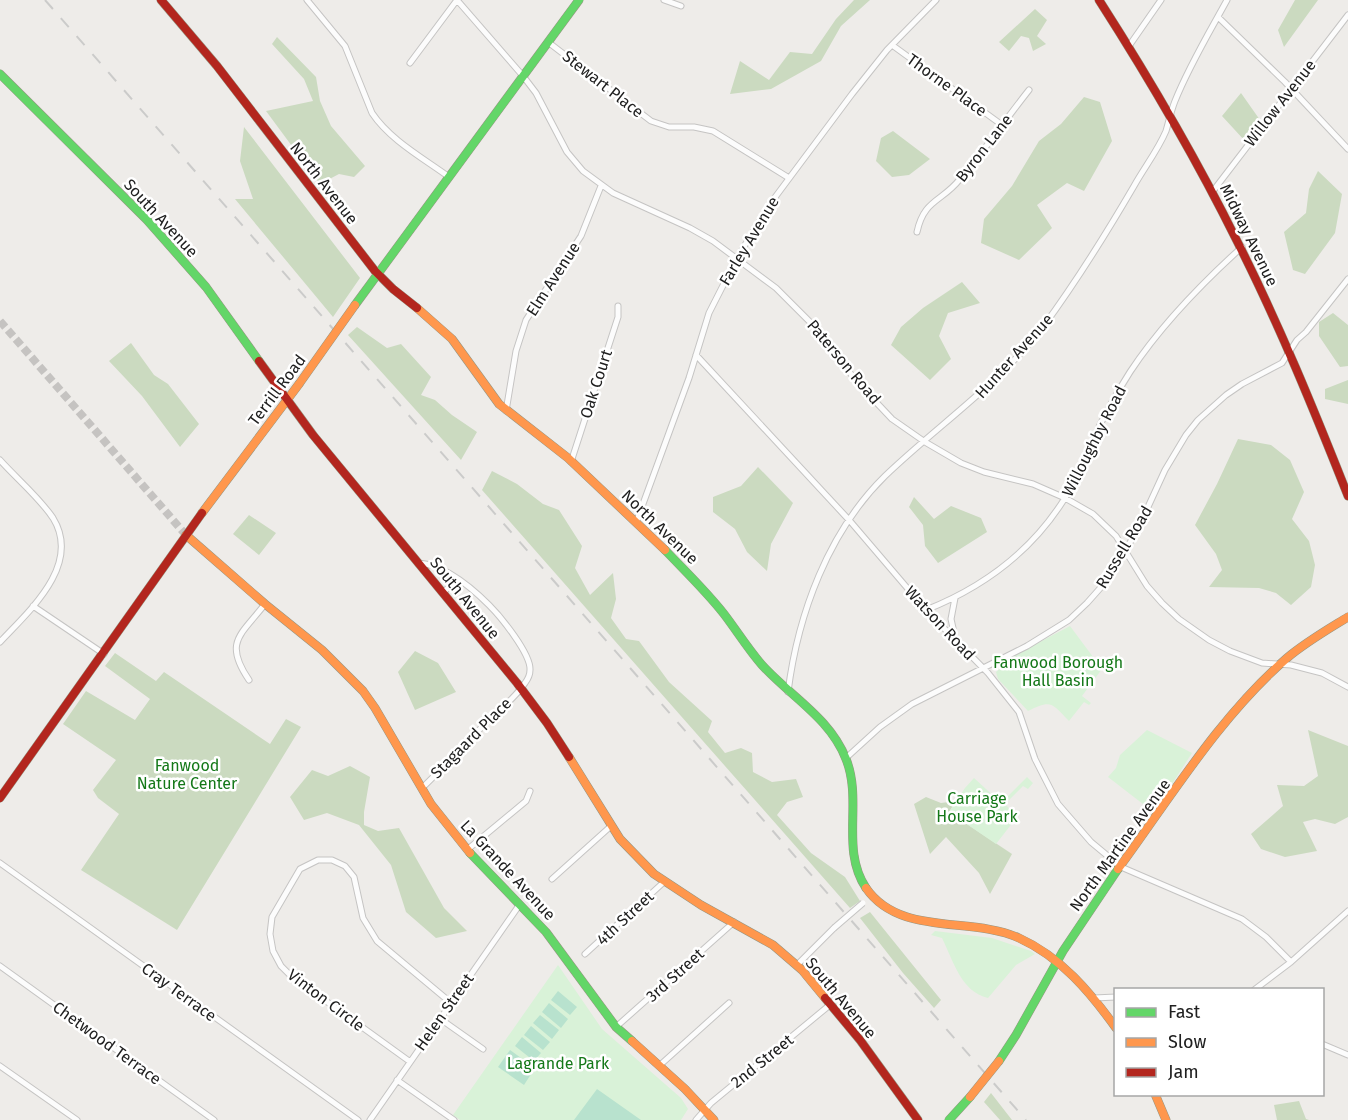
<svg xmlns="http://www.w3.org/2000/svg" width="1348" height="1120" font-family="'Fira Sans',sans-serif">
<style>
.forest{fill:#cbdac0}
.park{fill:#d9f2d8}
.pitch{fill:#b8e2ce}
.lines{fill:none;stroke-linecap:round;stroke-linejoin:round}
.secondary-tunnel{stroke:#c5c3c1;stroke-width:8;stroke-dasharray:8 4;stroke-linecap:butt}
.street-casing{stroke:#c5c4c3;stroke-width:7}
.fast-casing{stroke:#969682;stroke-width:9}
.slow-casing{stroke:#969682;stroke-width:9}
.jam-casing{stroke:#969682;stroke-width:9}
.street{stroke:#fcfcfc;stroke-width:5}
.fast{stroke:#63d668;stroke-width:8}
.slow{stroke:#ff974d;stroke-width:8}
.jam{stroke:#b3261e;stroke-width:8}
.rail{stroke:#cbcbca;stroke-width:2;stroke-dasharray:12 12;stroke-linecap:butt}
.street-bridge-casing{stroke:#c5c4c3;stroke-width:7;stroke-linecap:butt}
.slow-bridge-casing{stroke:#969682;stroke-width:9;stroke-linecap:butt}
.street-bridge{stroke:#fcfcfc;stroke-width:5}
.slow-bridge{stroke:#ff974d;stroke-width:8}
.labels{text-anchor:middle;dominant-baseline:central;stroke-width:5;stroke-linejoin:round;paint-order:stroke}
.street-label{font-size:16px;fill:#202020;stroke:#fff}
.park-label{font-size:16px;fill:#147818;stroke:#fff}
</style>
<rect width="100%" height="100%" fill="#eeece9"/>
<path class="forest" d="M854 0H870L841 26 821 61 771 89 730 94 740 61 769 80 790 52 812 54 836 19Z
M1295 0H1318L1284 47 1278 30Z
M1035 9 1047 20 1037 36 1046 44 1033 51 1029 38 1021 36 1009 51 999 42Z
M277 37 316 77 320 101 331 126 365 166 354 177 339 174 320 184 266 111 313 101 304 79 272 44Z
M1241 93 1260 120 1245 141 1222 116Z
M1084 97 1100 102 1112 141 1084 191 1067 183 1037 205 1052 228 1019 260 981 243 984 219 1012 186 1039 141 1061 124Z
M244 127 360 278 333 317 235 199H253L240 161Z
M893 131 930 159 909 175 892 177 876 161 881 138Z
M1318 171 1342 194 1335 233 1305 274 1293 270 1284 232 1306 213 1309 189Z
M962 282 980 303 948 313 939 336 951 359 930 380 891 345 901 327 923 308Z
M1333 313 1348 325V366L1340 367 1319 336V322Z
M357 327 387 348 401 344 431 377 421 395 435 400 452 415 477 432 461 460 348 335Z
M131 343 154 375 168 384 199 424 180 447 142 396 109 361Z
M1348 380V404L1325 399V389Z
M1238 439 1271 445 1290 460 1304 492 1292 519 1309 541 1315 565 1311 587 1291 605 1276 593 1259 588 1209 587 1222 570 1216 554 1195 525 1217 484Z
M758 467 793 503 771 544 767 571 747 552 735 529 713 512V497L741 486Z
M492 471 517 484 543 504 559 510 582 546 575 568 590 595 613 573 616 599 611 618 626 639 639 641 669 682 712 721 708 732 725 753 741 748 752 753 753 772 772 782 796 779 803 797 787 802 777 815 811 853 845 877 860 901 850 908 482 490Z
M914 497 934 519 951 506 981 518 987 532 938 563 925 546 923 525 909 507Z
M249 515 276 533 259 555 233 534Z
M415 651 438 663 456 692 415 710 398 672Z
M115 653 156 681 164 672 270 744 286 719 301 727 177 930 81 870 119 814 98 798 93 790 116 760 63 724 86 691 135 720 150 699 105 666Z
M1308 730 1348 746V817L1335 824 1315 819 1303 822 1317 851 1285 857 1261 849 1251 834 1283 806 1277 785 1304 786 1318 776Z
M350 766 370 777 364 812V825L378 831 399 828 444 908 467 931 436 938 406 912 391 865 359 825 327 813 304 820 290 797 312 770 328 776Z
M926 797 941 803 956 801 949 812 1012 854 990 894 979 873 946 837 930 854 914 804Z
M870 912 941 1000 934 1008 903 973 860 918Z
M991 1093 1012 1120H1000L984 1102Z
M1299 1101 1306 1119 1309 1120H1277L1274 1105Z"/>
<path class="park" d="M1070 626 1102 669 1082 696 1091 703 1089 705 1084 702 1069 721C1052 703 1051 699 1028 711L998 679 996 672 1015 655Z
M1147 730 1192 753 1172 784 1152 811 1108 777 1116 768 1120 755Z
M1027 777 1033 783 1028 789 1023 786 1005 804 1017 817 996 844 949 812 965 788 974 778 998 800 1003 801Z
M935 931 992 938 1031 951 1035 954 1016 965 988 998C961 992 953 960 942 938L931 935Z
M558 965 602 1029 681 1098 688 1109 681 1120H460L453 1115Z"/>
<path class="pitch" d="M558 991 577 1007 570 1015 551 1000Z
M549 1003 568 1019 561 1028 542 1012Z
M540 1015 559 1030 552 1039 533 1023Z
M531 1026 550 1042 543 1050 524 1035Z
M522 1037 541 1053 534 1061 515 1046Z
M510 1050 535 1068 524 1085 498 1067Z
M597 1089 641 1120H574Z"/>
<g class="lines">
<path class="secondary-tunnel" d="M0 321 186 535"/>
<g class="street-casing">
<path id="street" d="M307 0 345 46 372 113C390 140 423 158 449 177
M457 0 523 76 536 93 567 152 583 171 613 193 690 228 713 241 776 288 815 327 857 382 892 419 925 442 961 463 984 472 1033 484 1065 498 1093 514 1116 536 1147 586 1162 603 1179 619 1209 640 1230 651 1262 663 1291 665 1322 673 1348 687
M664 0 681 6
M1218 17 1285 82 1348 149
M548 42 651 121 669 127H694L713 131 789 178
M892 45 1002 125
M1129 46 1161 0
M410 63 457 0
M1213 191 1348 15
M917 232C924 199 942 202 960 179 984 151 1006 119 1029 90
M696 355 850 521 926 610 988 673 1019 712 1035 759 1058 804 1091 842 1121 867 1242 919 1266 937 1291 962
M506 411 516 351 526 320 581 236 601 186
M0 460C17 479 39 497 53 518 82 565 29 611 0 642
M571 462 618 317V306
M636 523 689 378 709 313 737 258 770 204 852 94 887 50 936 0
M419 563C445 565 471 587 489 605 501 617 531 654 530 670 530 675 528 679 525 683 514 700 494 714 480 729 460 749 442 769 422 788
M443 592 459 580
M955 598 951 619 955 637
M33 606 104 654
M926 610C984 587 1032 551 1065 498 1076 480 1084 460 1093 440 1103 417 1116 394 1130 372 1161 325 1200 285 1242 247
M249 680C223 642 241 635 265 604
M788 692C798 614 828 532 885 476 937 426 998 385 1043 327 1076 282 1106 234 1134 186 1144 168 1158 150 1166 131 1169 121 1171 111 1175 101 1189 66 1209 33 1227 0
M846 758 880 727 912 704 1027 646 1069 620 1087 603 1103 585 1136 533 1165 470 1186 435 1198 420 1226 395 1242 384 1282 363 1297 340 1306 332 1348 279
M467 850 526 801 530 791
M0 863 358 1120
M552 879 611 826
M585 954 665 881
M797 965 834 928
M0 966 214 1120
M1254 990 1291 962 1348 911
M1094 998 1116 997
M439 1018 483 1049
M616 1027 734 922
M1322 1044 1348 1055
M409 1061 290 975 281 966 273 951 270 934 272 917 300 869 318 860H332L345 866 354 877 363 918 377 941 450 1002
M0 1066 77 1120
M659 1066 729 1003
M397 1080 454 1120
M370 1120 520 904
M696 1120 711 1103 831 1004"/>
</g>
<g class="fast-casing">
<path id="fast" d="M0 74 147 220 206 287 259 361
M355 305 579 0
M665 550C685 571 706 591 724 614 737 631 748 649 762 665 791 697 830 718 846 759 863 801 840 849 866 888
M470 853 546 932 616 1027 632 1041
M999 1061 1016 1035 1063 951 1118 869
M949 1120 970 1097"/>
</g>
<g class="slow-casing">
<path id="slow" d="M417 308 452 339 499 404 568 458 665 550
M202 513 299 384
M186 535 265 604 322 650 363 691 375 708 431 804 470 853
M569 757 620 839 654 874 701 905 773 945 802 970 825 998
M1118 869C1171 797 1219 717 1287 658 1306 642 1327 630 1348 617
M866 888C900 937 971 916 1019 938 1061 957 1090 992 1116 1028
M632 1041 685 1089 714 1120
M1155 1094 1166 1120"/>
</g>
<g class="jam-casing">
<path id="jam" d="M161 0 217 66 375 271 393 289 417 308
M1099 0C1149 78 1196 158 1237 241 1279 324 1314 410 1348 496
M259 361 313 435 517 683 547 723 569 757
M0 798 202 513
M825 998 860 1040 918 1120"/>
</g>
<use href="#street" class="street"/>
<use href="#fast" class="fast"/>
<use href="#slow" class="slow"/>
<use href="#jam" class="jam"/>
<path class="rail" d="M45 0 1026 1120"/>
<g class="street-bridge-casing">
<path id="street-bridge" d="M834 928 863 903"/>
</g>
<g class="slow-bridge-casing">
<path id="slow-bridge" d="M299 384 355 305
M970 1097 999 1061"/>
</g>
<use href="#street-bridge" class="street-bridge"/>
<use href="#slow-bridge" class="slow-bridge"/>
</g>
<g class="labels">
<g class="street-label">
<text transform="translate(603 84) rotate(38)">Stewart Place</text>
<text transform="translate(947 85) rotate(36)">Thorne Place</text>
<text transform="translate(1280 103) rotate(-52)">Willow Avenue</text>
<text transform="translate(984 148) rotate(-52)">Byron Lane</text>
<text transform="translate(324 183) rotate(52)">North Avenue</text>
<text transform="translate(161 218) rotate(47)">South Avenue</text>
<text transform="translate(1249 235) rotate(64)">Midway Avenue</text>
<text transform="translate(749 241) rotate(-59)">Farley Avenue</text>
<text transform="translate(553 279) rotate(-57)">Elm Avenue</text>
<text transform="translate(1014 356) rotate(-48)">Hunter Avenue</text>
<text transform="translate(844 362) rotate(50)">Paterson Road</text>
<text transform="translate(596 384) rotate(-72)">Oak Court</text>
<text transform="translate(277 390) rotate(-53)">Terrill Road</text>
<text transform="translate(1094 441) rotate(-63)">Willoughby Road</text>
<text transform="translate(660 527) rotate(44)">North Avenue</text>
<text transform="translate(1124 547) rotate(-59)">Russell Road</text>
<text transform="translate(465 598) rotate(51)">South Avenue</text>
<text transform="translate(940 623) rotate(47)">Watson Road</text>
<text transform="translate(471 738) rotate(-45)">Stagaard Place</text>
<text transform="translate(1120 845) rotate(-54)">North Martine Avenue</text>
<text transform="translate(508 870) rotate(47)">La Grande Avenue</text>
<text transform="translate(625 918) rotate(-43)">4th Street</text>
<text transform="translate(675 975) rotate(-42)">3rd Street</text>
<text transform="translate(179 992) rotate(36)">Cray Terrace</text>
<text transform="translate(841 998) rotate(50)">South Avenue</text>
<text transform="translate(326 1000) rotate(37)">Vinton Circle</text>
<text transform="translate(444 1012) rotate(-55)">Helen Street</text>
<text transform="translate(107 1043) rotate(36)">Chetwood Terrace</text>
<text transform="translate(762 1061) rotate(-39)">2nd Street</text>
</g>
<g class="park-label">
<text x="1058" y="662">Fanwood Borough<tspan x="1058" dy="18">Hall Basin</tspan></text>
<text x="187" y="765">Fanwood<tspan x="187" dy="18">Nature Center</tspan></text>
<text x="977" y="798">Carriage<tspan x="977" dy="18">House Park</tspan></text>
<text x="558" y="1063">Lagrande Park</text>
</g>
</g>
<rect x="1114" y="988" width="210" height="108" fill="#ffffff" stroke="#a6a6a6" stroke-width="1.5"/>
<rect x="1126" y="1008" width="30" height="9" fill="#63d668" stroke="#a6a6a6" stroke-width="1.5"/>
<text x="1168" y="1018" font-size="18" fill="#202020">Fast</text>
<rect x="1126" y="1038" width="30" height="9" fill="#ff974d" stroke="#a6a6a6" stroke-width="1.5"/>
<text x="1168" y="1048" font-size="18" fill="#202020">Slow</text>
<rect x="1126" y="1068" width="30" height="9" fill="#b3261e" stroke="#a6a6a6" stroke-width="1.5"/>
<text x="1168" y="1078" font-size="18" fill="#202020">Jam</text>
</svg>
